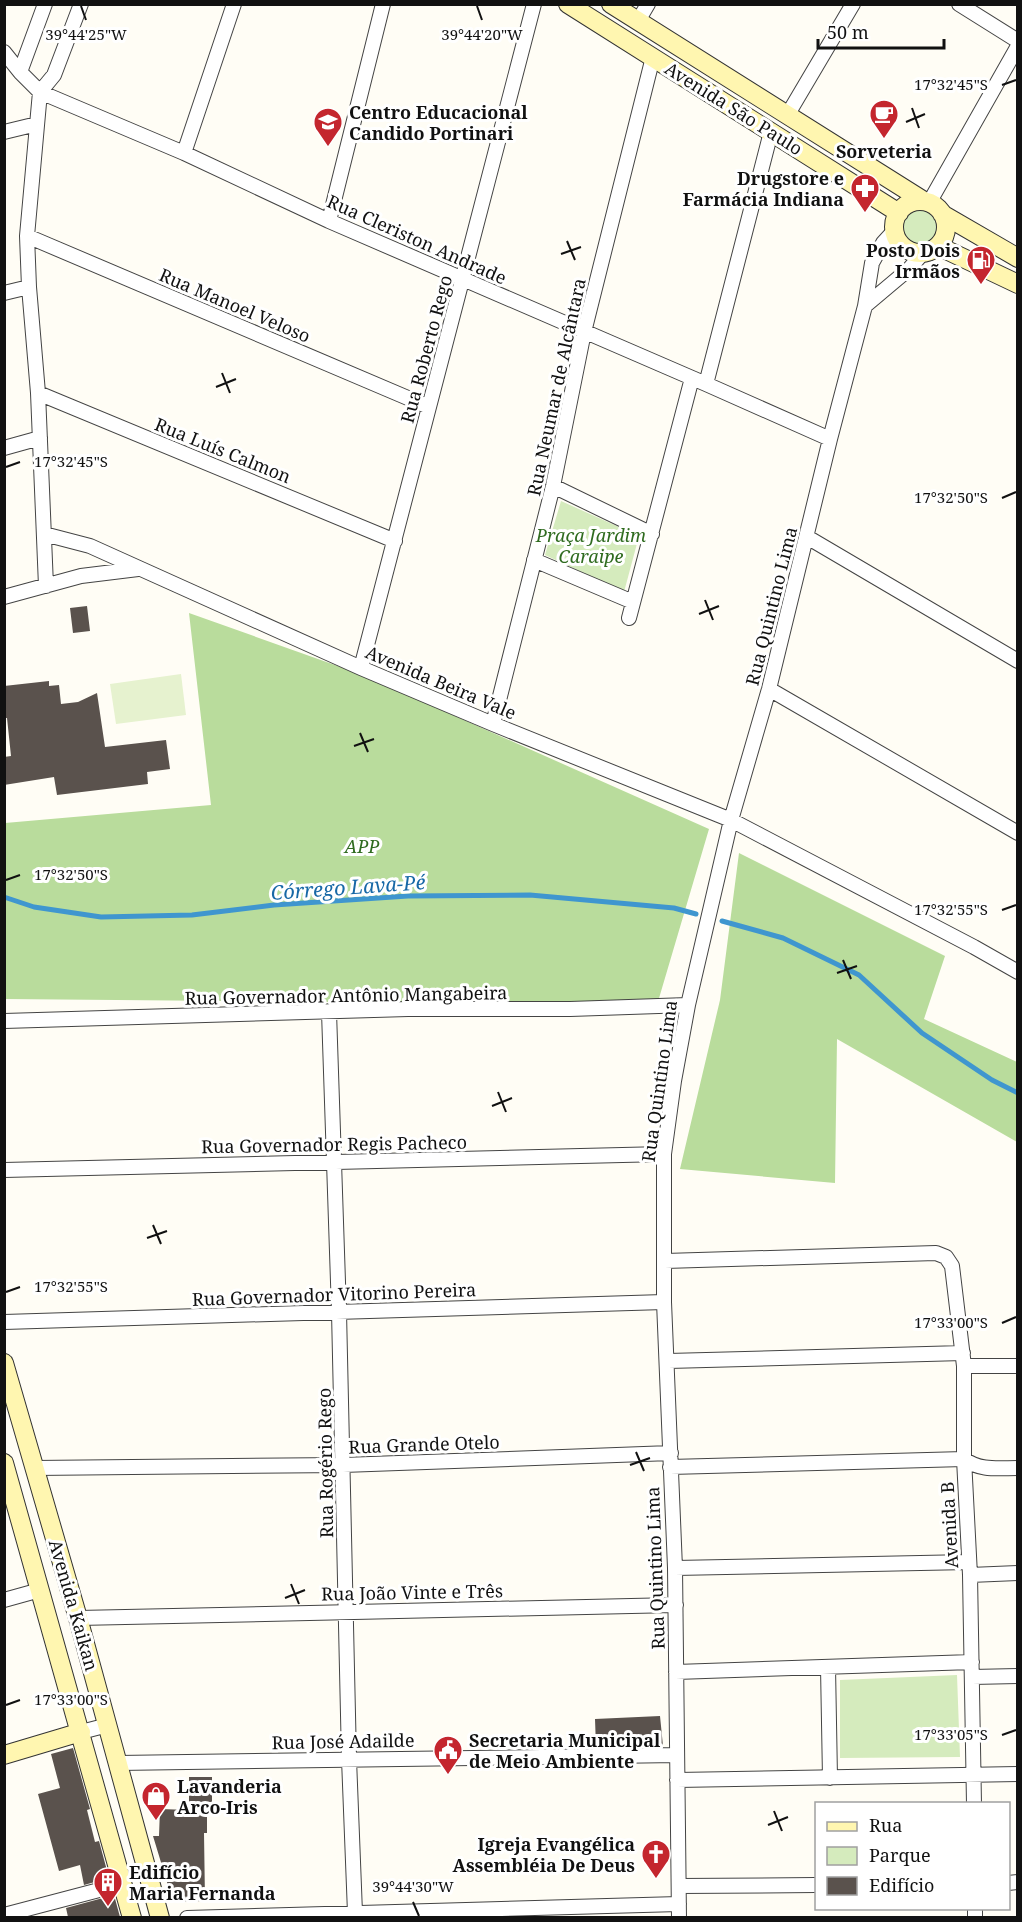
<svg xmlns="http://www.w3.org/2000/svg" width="1022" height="1922" font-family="'Noto Serif',serif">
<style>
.green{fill:#d5ebbd}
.forest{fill:#b9dc9c}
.pitch{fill:#e6f2cf}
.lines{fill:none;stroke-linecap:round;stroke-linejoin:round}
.stream{stroke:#3f96cf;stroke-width:5}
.building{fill:#5a524d}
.street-casing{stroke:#444;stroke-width:16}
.secondary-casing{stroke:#333;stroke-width:20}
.street{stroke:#fff;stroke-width:14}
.secondary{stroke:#fff6b0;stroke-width:18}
.ticks{fill:none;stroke:#111;stroke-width:2}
.labels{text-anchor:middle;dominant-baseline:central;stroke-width:6;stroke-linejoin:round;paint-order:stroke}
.street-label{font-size:18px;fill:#111;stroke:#fff}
.poi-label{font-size:18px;font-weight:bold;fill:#111;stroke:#fff;text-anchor:start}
.park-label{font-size:18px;font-style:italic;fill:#2f6b1f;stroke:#fff}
.water-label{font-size:20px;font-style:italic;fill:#1768a6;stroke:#fff}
.ticks-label{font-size:15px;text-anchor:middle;fill:#111;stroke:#fff;stroke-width:6;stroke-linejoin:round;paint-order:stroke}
</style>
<rect width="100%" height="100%" fill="#fffdf5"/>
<path class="green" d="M898 227a22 22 0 1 1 44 0a22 22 0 1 1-44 0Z
M561 501 639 536 624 592 545 555Z
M957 1675 960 1757 840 1758V1680Z"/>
<path class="forest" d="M189 613 363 675 709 829 657 1005 5 999V823L211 805Z
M739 853 945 956 924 1019 1017 1062V1142L837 1039 835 1183 680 1169 720 1000Z"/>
<path class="pitch" d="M181 674 186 715 116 724 110 684Z"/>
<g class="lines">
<path class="stream" d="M4 897 34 907 101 917 192 915 274 905 408 896 530 895 674 908 696 914
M722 921 783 938 859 975 922 1033 992 1080 1018 1093"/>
</g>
<path class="building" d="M87 606 90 631 73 633 70 608Z
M49 681V686L59 685 61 704 78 702 97 693 105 747 166 740 170 769 147 772 148 784 57 795 54 777 4 785V757L11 756 7 718H4V686Z
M660 1716 663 1746 596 1747 595 1719Z
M73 1748 90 1809 87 1810 95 1842 99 1841 109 1878 84 1885 80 1865 59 1871 38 1794 60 1788 51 1754Z
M189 1777H212V1802H207V1833H204L205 1901 173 1902 153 1836H159L160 1809 189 1810Z
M114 1895 120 1917H68L66 1908Z"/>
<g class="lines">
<g class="street-casing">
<path id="street" d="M959 4 1018 41
M638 21 648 4
M4 52 20 72 40 92 184 153 329 221 706 384 830 439
M20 72 45 4
M40 92 27 236 29 287 38 393 46 586
M40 92 54 75 81 4
M788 114 853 4
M4 132 37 124
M184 153 234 4
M929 203 1018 46
M329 221 383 4
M27 236 429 407
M4 293 29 287
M865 306 909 269 923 253
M706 384 771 132
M38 393 395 541
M4 448 40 438
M553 486 652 534
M44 534 90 546 361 668 493 724 731 820 974 947 1018 972
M807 537 1018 661
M534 560 633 602
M4 597 81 576 138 569
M629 618 692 378
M361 668 534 4
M769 689 1018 833
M493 724 553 486 584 332 653 57
M329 1012 339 1312 349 1759 355 1913
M4 1021 408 1009H570L688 1005
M4 1170 664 1154
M665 1261 936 1253 946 1257 952 1266 964 1366V1459L970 1575 974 1804
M4 1322 664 1302
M668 1361 963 1353
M964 1366H1018
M670 1467 964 1459C980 1471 998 1468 1018 1468
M34 1468 343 1465 671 1453
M675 1568 969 1562
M970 1575 1018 1573
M4 1600 40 1590
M78 1618 676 1605
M828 1667 830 1778
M676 1672 972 1662
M972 1677 1018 1676
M81 1732 108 1725
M118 1763 677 1755
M677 1780 1018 1774
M1008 1883 1018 1882
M679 1886 816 1885
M975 1908V1918
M4 1915 122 1884
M187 1918 679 1904
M679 1918 675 1568 664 1302V1154L674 1081 688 1005 731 820 769 689 830 439 865 306 872 263 883 243 894 231"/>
</g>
<g class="secondary-casing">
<path id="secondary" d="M568 4 899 213
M611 4 924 201
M894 227a26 26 0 1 1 52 0a26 26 0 1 1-52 0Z
M942 214 1018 258
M938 246 1018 284
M4 1363 78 1618 160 1918
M4 1463 132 1918
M4 1755 81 1732"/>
</g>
<use href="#street" class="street"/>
<use href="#secondary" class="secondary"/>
</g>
<path class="ticks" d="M81 6 86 20M477 6 482 20M1002 85 1016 80M912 108 919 128M906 122 925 114M567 241 575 260M561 254 581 247M222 373 230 393M216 387 236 379M6 467 20 462M1002 498 1016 492M705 600 713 620M699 614 719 606M360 733 368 752M354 746 374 739M6 880 20 875M1002 910 1016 905M843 960 851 979M837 973 857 966M498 1092 506 1112M492 1106 512 1098M153 1225 161 1244M147 1238 167 1231M6 1292 20 1287M1002 1323 1016 1317M636 1452 644 1471M630 1465 650 1458M291 1584 299 1604M285 1598 305 1590M6 1705 20 1700M1002 1735 1016 1730M774 1811 782 1831M768 1825 788 1817M413 1902 419 1916"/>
<defs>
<g id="cafe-pin" transform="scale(1.5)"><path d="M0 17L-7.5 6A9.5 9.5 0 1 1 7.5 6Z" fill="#c4262e" stroke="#fff"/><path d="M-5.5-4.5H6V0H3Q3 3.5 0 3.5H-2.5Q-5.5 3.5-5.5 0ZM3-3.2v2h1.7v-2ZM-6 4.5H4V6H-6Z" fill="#fff"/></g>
<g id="school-pin" transform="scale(1.5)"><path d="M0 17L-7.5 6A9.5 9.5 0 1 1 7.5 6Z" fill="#c4262e" stroke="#fff"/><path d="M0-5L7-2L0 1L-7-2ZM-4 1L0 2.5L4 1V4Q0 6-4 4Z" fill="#fff"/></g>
<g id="pharmacy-pin" transform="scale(1.5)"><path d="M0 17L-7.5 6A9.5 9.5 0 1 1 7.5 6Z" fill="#c4262e" stroke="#fff"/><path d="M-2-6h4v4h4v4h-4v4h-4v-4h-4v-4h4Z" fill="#fff"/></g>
<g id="fuel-pin" transform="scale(1.5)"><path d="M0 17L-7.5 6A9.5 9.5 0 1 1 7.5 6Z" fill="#c4262e" stroke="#fff"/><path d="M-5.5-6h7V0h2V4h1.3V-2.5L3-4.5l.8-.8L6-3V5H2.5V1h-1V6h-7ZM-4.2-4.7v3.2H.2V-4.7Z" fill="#fff"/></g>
<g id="civic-pin" transform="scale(1.5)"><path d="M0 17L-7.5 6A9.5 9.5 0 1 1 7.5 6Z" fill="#c4262e" stroke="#fff"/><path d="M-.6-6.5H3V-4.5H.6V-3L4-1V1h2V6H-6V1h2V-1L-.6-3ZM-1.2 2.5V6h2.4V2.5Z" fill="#fff"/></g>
<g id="shop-pin" transform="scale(1.5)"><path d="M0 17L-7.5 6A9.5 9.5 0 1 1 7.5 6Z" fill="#c4262e" stroke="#fff"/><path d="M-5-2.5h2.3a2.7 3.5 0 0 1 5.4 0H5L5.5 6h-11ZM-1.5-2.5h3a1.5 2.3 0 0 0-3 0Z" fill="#fff"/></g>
<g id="church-pin" transform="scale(1.5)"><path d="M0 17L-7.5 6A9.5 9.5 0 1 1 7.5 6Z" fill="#c4262e" stroke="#fff"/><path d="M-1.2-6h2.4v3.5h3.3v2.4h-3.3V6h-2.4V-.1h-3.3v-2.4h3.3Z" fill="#fff"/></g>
<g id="building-pin" transform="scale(1.5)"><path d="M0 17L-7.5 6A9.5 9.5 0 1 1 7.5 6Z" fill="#c4262e" stroke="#fff"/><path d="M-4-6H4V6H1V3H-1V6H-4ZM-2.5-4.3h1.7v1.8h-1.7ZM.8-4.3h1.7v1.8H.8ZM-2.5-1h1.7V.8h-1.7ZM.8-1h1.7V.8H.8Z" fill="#fff"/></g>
</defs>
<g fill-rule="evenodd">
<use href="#cafe-pin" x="884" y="114"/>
<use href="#school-pin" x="328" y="122"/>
<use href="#pharmacy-pin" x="865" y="188"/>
<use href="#fuel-pin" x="981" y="260"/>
<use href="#civic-pin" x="448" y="1750"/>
<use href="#shop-pin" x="156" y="1796"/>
<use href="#church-pin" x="656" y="1854"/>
<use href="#building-pin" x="108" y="1882"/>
</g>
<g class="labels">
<g class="street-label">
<text transform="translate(734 108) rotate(32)">Avenida São Paulo</text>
<text transform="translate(417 239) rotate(24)">Rua Cleriston Andrade</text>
<text transform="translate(235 305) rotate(23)">Rua Manoel Veloso</text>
<text transform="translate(426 349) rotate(-75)">Rua Roberto Rego</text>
<text transform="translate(556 387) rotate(-78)">Rua Neumar de Alcântara</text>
<text transform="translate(223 450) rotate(22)">Rua Luís Calmon</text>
<text transform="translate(771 606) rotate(-76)">Rua Quintino Lima</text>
<text transform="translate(441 682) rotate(23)">Avenida Beira Vale</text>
<text transform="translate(346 995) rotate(-1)">Rua Governador Antônio Mangabeira</text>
<text transform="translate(659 1081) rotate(-82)">Rua Quintino Lima</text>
<text transform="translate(334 1144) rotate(-1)">Rua Governador Regis Pacheco</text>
<text transform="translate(334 1294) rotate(-2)">Rua Governador Vitorino Pereira</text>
<text transform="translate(424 1444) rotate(-2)">Rua Grande Otelo</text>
<text transform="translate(325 1463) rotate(-91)">Rua Rogério Rego</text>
<text transform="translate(949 1525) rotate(-93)">Avenida B</text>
<text transform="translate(655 1568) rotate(-92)">Rua Quintino Lima</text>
<text transform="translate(412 1592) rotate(-1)">Rua João Vinte e Três</text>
<text transform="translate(74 1605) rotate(74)">Avenida Kaikan</text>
<text transform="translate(343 1741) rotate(-1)">Rua José Adailde</text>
</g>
<g class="poi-label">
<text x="349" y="112">Centro Educacional<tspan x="349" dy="21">Candido Portinari</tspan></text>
<text x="884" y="151" text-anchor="middle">Sorveteria</text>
<text x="844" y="178" text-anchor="end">Drugstore e<tspan x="844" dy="21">Farmácia Indiana</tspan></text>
<text x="960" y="250" text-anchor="end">Posto Dois<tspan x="960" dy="21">Irmãos</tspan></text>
<text x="469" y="1740">Secretaria Municipal<tspan x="469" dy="21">de Meio Ambiente</tspan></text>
<text x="177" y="1786">Lavanderia<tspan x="177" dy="21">Arco-Iris</tspan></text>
<text x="635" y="1844" text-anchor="end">Igreja Evangélica<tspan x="635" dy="21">Assembléia De Deus</tspan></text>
<text x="129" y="1872">Edifício<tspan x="129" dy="21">Maria Fernanda</tspan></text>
</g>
<g class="park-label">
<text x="591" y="535">Praça Jardim<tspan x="591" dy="21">Caraipe</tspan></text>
<text x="362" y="846">APP</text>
</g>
<g class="water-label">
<text transform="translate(348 887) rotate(-4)">Córrego Lava-Pé</text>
</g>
</g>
<g class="ticks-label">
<text x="86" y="40">39°44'25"W</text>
<text x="482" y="40">39°44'20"W</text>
<text x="951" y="90">17°32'45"S</text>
<text x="71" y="467">17°32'45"S</text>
<text x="951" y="503">17°32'50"S</text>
<text x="71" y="880">17°32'50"S</text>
<text x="951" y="915">17°32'55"S</text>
<text x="71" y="1292">17°32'55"S</text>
<text x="951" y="1328">17°33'00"S</text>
<text x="71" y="1705">17°33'00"S</text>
<text x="951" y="1740">17°33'05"S</text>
<text x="413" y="1892">39°44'30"W</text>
</g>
<rect width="1022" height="1922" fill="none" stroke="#111111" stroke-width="12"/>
<rect x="815" y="1802" width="195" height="108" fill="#ffffff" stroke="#a0a0a0" stroke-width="1.5"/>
<rect x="827" y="1822" width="30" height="9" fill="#fff6b0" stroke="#a0a0a0" stroke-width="1.5"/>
<text x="869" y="1832" font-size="18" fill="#111111">Rua</text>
<rect x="827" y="1847" width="30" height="18" fill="#d5ebbd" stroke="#a0a0a0" stroke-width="1.5"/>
<text x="869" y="1862" font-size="18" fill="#111111">Parque</text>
<rect x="827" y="1877" width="30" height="18" fill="#5a524d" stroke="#a0a0a0" stroke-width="1.5"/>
<text x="869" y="1892" font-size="18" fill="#111111">Edifício</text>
<path d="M818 39v9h126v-9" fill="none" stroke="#111111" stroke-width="3"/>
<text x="827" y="39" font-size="18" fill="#111111" stroke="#ffffff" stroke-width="4.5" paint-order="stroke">50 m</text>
</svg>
